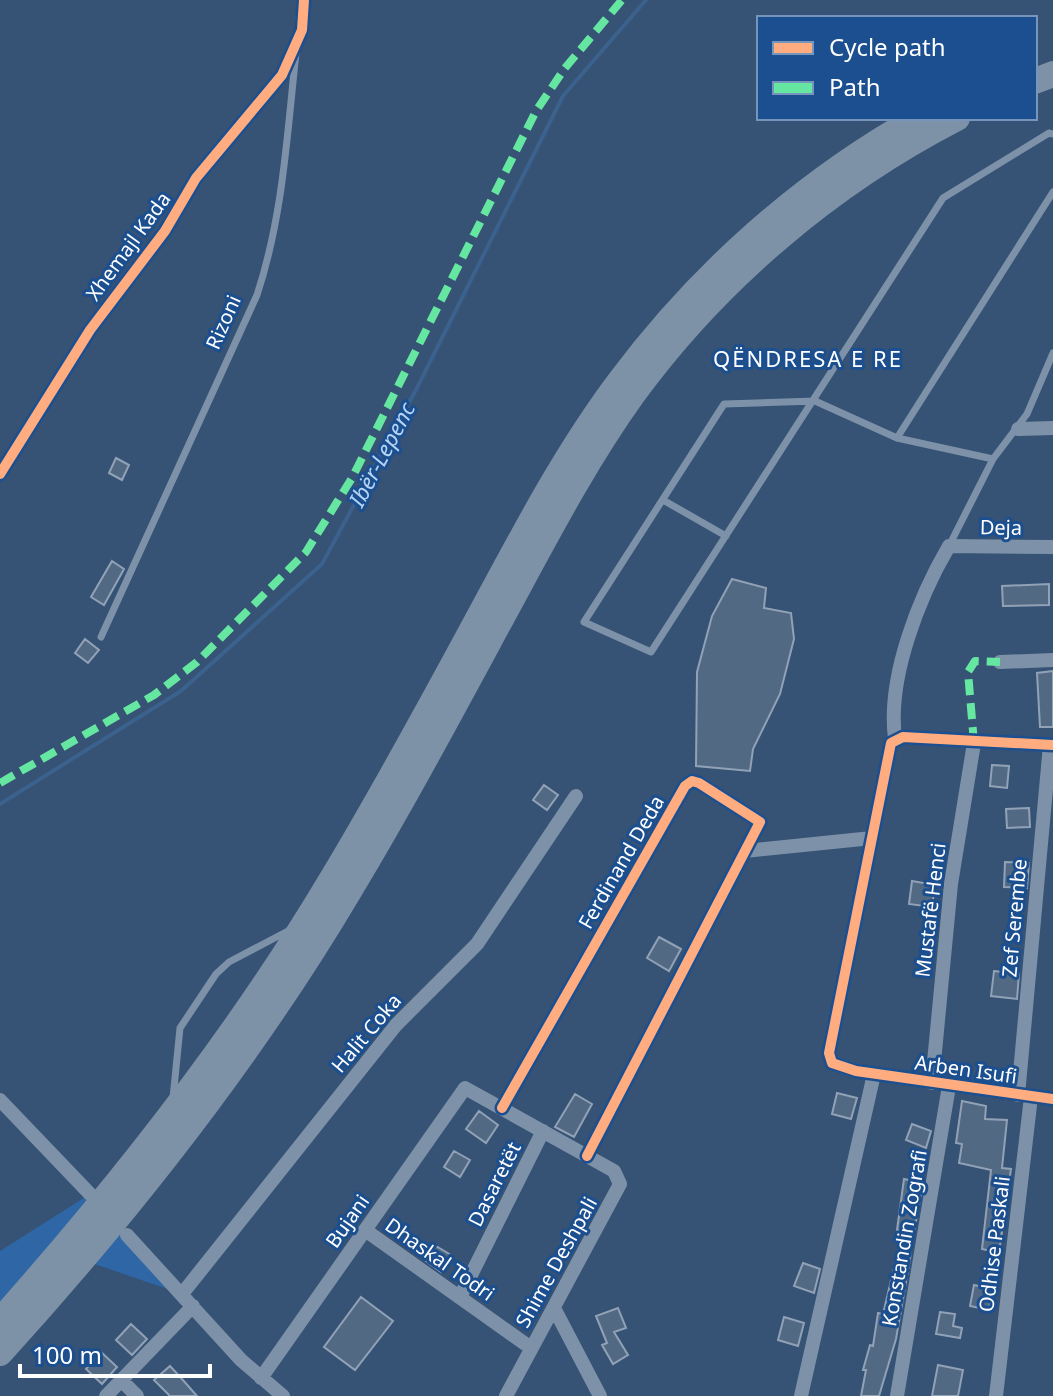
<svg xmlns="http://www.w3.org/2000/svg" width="1053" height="1396" font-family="'Noto Sans',sans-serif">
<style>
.green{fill:#2f66a5}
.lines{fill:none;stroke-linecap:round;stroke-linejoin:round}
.stream{stroke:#3b618d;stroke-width:4}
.building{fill:#526984;stroke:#92a2b6;stroke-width:2}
.service{stroke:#7d92a8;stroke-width:7}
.minor{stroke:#7d92a8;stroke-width:14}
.motorway{stroke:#7e92a7;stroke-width:26}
.quiet{stroke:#66e7a1;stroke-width:8;stroke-dasharray:16 8;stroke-linecap:butt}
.cycleway-casing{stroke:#1b4f8f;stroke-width:15}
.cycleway{stroke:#ffac80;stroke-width:10}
.labels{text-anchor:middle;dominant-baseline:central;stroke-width:6;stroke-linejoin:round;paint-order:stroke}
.street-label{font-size:20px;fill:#fff;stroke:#1b4f8f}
.neighbourhood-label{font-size:22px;letter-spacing:2px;fill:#fff;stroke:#1b4f8f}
.water-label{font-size:22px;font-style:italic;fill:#b5d3f5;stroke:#1b4f8f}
</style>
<rect width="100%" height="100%" fill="#365274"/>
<path class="green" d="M90 1194 182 1294 83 1260 0 1353V1251Z"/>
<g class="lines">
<path class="stream" d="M0 804 181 691 322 564 417 388 563 96 646 0"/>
</g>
<path class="building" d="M116 458 129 465 122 480 109 473Z
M112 561 124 569 104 605 91 597Z
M732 579 766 588 764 608 791 613 794 639 780 694 753 749 750 771 696 766 697 672 712 616Z
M1049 584V605L1003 606 1002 586Z
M85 639 99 650 88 663 75 653Z
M1053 671V727H1040L1037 673Z
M992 765 1009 766 1007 788 990 786Z
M544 785 558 795 547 810 533 800Z
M1029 808 1030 827 1007 828 1006 809Z
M1005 862 1029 863 1027 888 1004 887Z
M912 881 935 885 932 907 909 904Z
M659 937 681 949 669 971 647 958Z
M994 971 1019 974 1017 999 991 996Z
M837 1093 857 1098 851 1119 832 1114Z
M575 1094 592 1104 574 1137 555 1127Z
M962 1101 986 1106 985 1119 1007 1120 1002 1168 1011 1169 999 1253 982 1249 991 1170 959 1163 962 1144 956 1143Z
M479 1111 498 1125 486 1143 466 1129Z
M912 1124 931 1131 926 1148 906 1140Z
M454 1151 470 1160 460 1177 444 1167Z
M904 1179 923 1183 914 1232 897 1230Z
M436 1246 451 1255 441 1272 426 1261Z
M898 1251 911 1253 896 1339 879 1396H861L866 1370H863L870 1345 873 1346 878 1313 883 1314Z
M803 1263 820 1269 814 1293 794 1286Z
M974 1285 992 1289 989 1310 970 1306Z
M361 1297 393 1321 355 1370 324 1347Z
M618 1308 626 1328 614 1332 628 1355 613 1364 602 1345 607 1343 596 1316Z
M940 1312 955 1314 953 1326 962 1328 960 1338 936 1334Z
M784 1317 804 1323 798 1346 778 1340Z
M131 1324 147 1339 132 1355 116 1340Z
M101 1352 117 1367 102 1384 86 1369Z
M938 1365 963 1370 958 1396H932Z
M170 1366 182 1379 197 1396H170L154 1380Z"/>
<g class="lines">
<path class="service" d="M897 438 1053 192
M993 459 897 438 815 401 724 404 584 622 651 652 943 198 1049 133 1053 134
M663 500 726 536
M949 546 993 459 1027 414 1053 353
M101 637 257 295C283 216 287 135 296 53
M173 1098 180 1028 216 974 229 962 288 931"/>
<path class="minor" d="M1018 429 1053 428
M0 474 90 330 165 231 196 178 282 75 302 30 304 0
M1000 662 1053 660
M895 738C887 678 919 597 949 546L1053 547
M1053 745 903 737 891 743 829 1053 832 1063 856 1071 1053 1099
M745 851 872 838
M932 1083 951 884 974 743
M1018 1095 1050 745
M0 1100 90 1194
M502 1108 685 786 692 781 699 783 760 822 587 1156
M365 1230 531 1348
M127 1235 241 1360 283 1396
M182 1294 396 1025 477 944 576 796
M460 1297 543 1131
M554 1308 600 1396
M261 1378 465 1088 614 1171 620 1184 506 1396
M121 1380 137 1396
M106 1396 193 1306
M801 1396 874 1074
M897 1396 949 1086
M996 1396 1031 1097"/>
<path class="motorway" d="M1035 81 1053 74
M0 1321C123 1183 237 1038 332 879 386 789 436 697 486 604 527 528 568 450 620 381 700 274 802 183 918 118
M0 1353C130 1210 250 1058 349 891 405 798 456 702 508 606 547 534 585 461 633 394 717 279 831 183 957 118"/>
<path class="quiet" d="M974 743 968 672 975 661 1000 662
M0 783 154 695 197 662 306 552 352 478 536 111 565 68 622 0"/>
<g class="cycleway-casing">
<path id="cycleway" d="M0 474 90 330 165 231 196 178 282 75 302 30 304 0
M1053 745 903 737 891 743 829 1053 832 1063 856 1071 1053 1099
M502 1108 685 786 692 781 699 783 760 822 587 1156"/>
</g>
<use href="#cycleway" class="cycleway"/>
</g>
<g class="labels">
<g class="street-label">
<text transform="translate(128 246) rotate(-54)">Xhemajl Kada</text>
<text transform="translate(223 322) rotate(-66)">Rizoni</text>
<text transform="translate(1001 527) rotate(1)">Deja</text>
<text transform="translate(621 862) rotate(-60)">Ferdinand Deda</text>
<text transform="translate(930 910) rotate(-83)">Mustafë Henci</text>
<text transform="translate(1014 918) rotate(-85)">Zef Serembe</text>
<text transform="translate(366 1033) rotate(-50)">Halit Coka</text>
<text transform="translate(966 1069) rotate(8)">Arben Isufi</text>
<text transform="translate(494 1184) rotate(-63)">Dasaretët</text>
<text transform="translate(347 1221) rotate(-55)">Bujani</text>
<text transform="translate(904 1238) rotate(-80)">Konstandin Zografi</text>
<text transform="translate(994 1244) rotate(-83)">Odhise Paskali</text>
<text transform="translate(440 1259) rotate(35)">Dhaskal Todri</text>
<text transform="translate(556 1262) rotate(-61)">Shime Deshpali</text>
</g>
<g class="neighbourhood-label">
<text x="808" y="358">QËNDRESA E RE</text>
</g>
<g class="water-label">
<text transform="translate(381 454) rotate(-62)">Ibër-Lepenc</text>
</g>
</g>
<rect x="757" y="16" width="280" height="104" fill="#1b4f8f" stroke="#7695bc" stroke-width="2"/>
<rect x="773" y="42" width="40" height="12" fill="#ffac80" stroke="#7695bc" stroke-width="2"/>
<text x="829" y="56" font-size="24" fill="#ffffff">Cycle path</text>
<rect x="773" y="82" width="40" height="12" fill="#66e7a1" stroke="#7695bc" stroke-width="2"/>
<text x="829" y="96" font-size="24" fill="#ffffff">Path</text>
<path d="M20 1364v12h190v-12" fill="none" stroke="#ffffff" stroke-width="4"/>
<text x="32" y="1364" font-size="24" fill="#ffffff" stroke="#1b4f8f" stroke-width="6" paint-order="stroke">100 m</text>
</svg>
